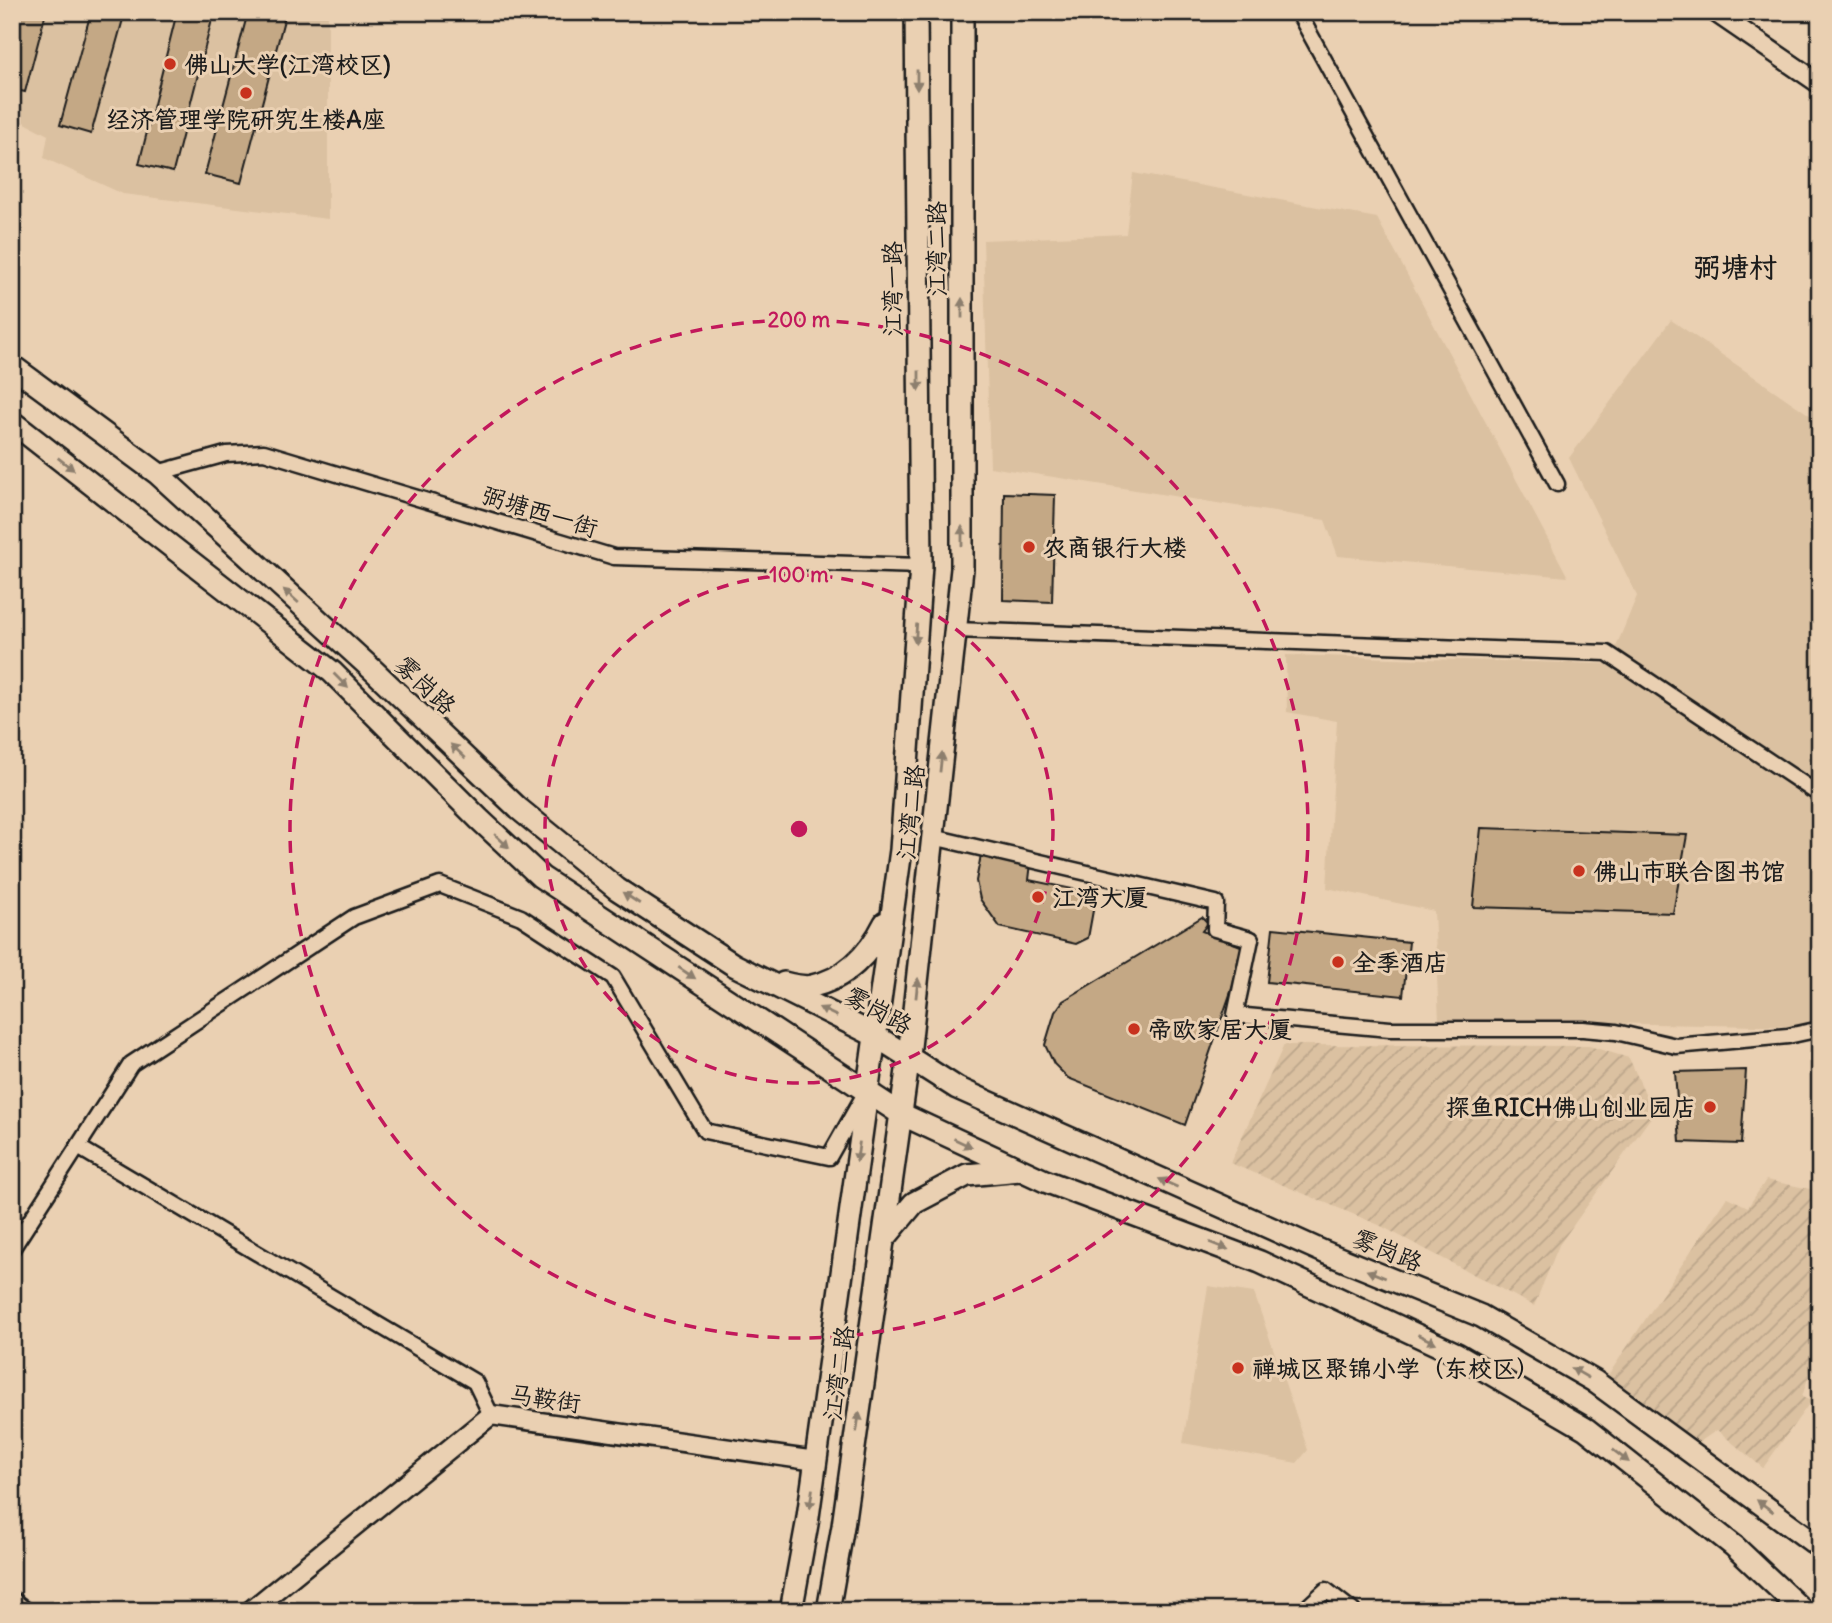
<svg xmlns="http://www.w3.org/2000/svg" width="1832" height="1623" font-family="Delius,'LXGW WenKai TC',sans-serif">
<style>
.built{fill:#dbc1a1}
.industrial{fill:url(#industrial-furrows)}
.building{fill:#c4a885;stroke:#1c1c1c;stroke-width:2}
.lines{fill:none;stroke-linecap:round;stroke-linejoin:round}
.minor-casing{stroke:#1c1c1c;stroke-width:19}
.tertiary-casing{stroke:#1c1c1c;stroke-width:23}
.secondary-casing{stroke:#1c1c1c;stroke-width:26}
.minor{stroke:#ead0b2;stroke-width:14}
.tertiary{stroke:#ead0b2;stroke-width:18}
.secondary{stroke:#ead0b2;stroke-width:21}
.oneway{fill:#8d7f6e}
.ring{fill:none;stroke:#c2185b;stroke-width:3.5;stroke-dasharray:12 9}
.poi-dot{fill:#c8321e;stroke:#ead0b2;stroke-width:2.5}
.labels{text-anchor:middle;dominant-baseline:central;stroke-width:6;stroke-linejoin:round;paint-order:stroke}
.poi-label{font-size:24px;font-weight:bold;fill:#1c1c1c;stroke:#ead0b2;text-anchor:start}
.street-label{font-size:24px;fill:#1c1c1c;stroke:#ead0b2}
.quarter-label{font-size:28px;font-weight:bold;fill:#1c1c1c;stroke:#ead0b2}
.centre{fill:#c2185b;stroke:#ead0b2;stroke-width:3.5}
.ring-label{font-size:21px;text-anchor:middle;font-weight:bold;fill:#c2185b;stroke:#ead0b2;stroke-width:6;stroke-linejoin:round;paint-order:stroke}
</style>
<defs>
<pattern id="industrial-furrows" width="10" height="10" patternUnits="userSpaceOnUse" patternTransform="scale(1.75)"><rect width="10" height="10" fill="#dbc1a1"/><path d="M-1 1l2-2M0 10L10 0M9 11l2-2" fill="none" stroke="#bba58a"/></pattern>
</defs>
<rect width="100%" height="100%" fill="#ead0b2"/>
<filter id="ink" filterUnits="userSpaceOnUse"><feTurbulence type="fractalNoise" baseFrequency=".0143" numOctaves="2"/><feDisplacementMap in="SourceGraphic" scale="14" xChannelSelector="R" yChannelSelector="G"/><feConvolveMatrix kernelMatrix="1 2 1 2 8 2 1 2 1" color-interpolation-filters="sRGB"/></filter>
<g filter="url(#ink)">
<path class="built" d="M12 12H328V219L123 194 44 158 48 135 12 116Z
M1133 173 1377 218 1568 577 1338 556 1325 520 990 467 983 240 1126 234Z
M1671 320 1820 422V1027L1439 1020 1434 911 1327 888 1337 721 1287 712 1286 655 1609 664 1637 596 1569 458Z
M1208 1286 1254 1293 1308 1450 1297 1463 1183 1443Z"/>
<path class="industrial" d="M1284 1045 1589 1046 1629 1058 1654 1113 1559 1245 1534 1306 1379 1225 1230 1163Z
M1766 1180 1820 1191V1340L1802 1397 1811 1401 1763 1468 1717 1430 1698 1443 1607 1377 1727 1197 1748 1207Z"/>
<path class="building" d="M14 12H46L25 92 12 89Z
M91 12H125L91 134 60 125Z
M177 12H214L173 172 139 164Z
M248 12H286L241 183 205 174Z
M1004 493 1055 495 1052 602 1003 600Z
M1481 828 1687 835 1673 913 1473 907Z
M981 855 1031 863 1029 880 1096 894 1088 938 1076 944 1000 927 980 899 976 881Z
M1202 917 1208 923 1202 931 1246 948 1185 1125 1068 1078 1054 1064 1045 1045 1055 1012 1063 1001Z
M1273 928 1409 942 1403 996 1267 982Z
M1746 1070 1741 1144 1680 1142 1675 1072Z"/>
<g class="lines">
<g class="minor-casing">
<path id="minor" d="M1298 12 1557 484
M157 473 226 454 264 452 614 557 921 566
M955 630 1607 653 1820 795
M933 837 1216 903 1215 929 1251 939 1235 1015 1390 1029H1583L1616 1032 1676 1046 1788 1036 1820 1029
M78 1147 475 1382 491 1415
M12 1249 131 1064 354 917 440 885 521 917 613 977 705 1131 829 1157 863 1097
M12 1599 27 1611
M1303 1611 1326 1590 1353 1611"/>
</g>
<g class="tertiary-casing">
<path id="tertiary" d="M1715 12 1820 84
M250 1611 491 1415 816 1461"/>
</g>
<g class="secondary-casing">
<path id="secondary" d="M12 366 157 473 374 671 519 809 617 889 734 965 874 1035 957 1088 1324 1252 1481 1316 1594 1381 1820 1547
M12 422 332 672 479 819 541 877 901 1114 1045 1181 1260 1262 1457 1354 1586 1429 1734 1546 1803 1611
M784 983C792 985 804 988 812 986 846 979 870 953 885 923
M884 1239 914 1203 967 1175 1020 1170
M791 1611 807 1524 901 850 921 566 916 12
M828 1611 843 1526 909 1056 962 569V12"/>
</g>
<use href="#minor" class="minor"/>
<use href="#tertiary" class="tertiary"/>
<use href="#secondary" class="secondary"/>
</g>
<defs><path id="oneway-solid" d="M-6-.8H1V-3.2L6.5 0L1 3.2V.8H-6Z" transform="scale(1.75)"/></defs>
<g class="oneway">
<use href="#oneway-solid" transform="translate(917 80) rotate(90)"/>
<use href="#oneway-solid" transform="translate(962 308) rotate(-90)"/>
<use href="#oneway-solid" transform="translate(919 381) rotate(90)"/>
<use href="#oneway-solid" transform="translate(66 464) rotate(38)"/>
<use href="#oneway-solid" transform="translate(962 536) rotate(-90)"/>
<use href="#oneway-solid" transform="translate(291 596) rotate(-138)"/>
<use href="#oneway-solid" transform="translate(916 634) rotate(94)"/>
<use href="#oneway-solid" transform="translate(341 681) rotate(45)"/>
<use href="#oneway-solid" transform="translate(458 751) rotate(-137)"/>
<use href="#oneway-solid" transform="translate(941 762) rotate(-84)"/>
<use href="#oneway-solid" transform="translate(502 841) rotate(43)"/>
<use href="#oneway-solid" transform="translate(631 898) rotate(-147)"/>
<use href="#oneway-solid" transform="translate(687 973) rotate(34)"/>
<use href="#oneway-solid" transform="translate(917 988) rotate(-84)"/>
<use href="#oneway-solid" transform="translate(828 1012) rotate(-154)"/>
<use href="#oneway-solid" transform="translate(963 1143) rotate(25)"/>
<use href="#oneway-solid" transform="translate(858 1152) rotate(98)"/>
<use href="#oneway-solid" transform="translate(1168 1183) rotate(-156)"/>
<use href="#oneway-solid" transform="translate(1219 1246) rotate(21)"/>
<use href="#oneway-solid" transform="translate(1376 1274) rotate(-158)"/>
<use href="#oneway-solid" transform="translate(1427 1339) rotate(25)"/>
<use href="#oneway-solid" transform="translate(1580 1373) rotate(-150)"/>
<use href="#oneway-solid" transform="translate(858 1422) rotate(-82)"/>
<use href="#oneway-solid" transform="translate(1621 1456) rotate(38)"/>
<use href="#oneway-solid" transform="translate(811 1499) rotate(98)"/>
<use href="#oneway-solid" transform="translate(1765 1506) rotate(-144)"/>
</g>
</g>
<g class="ring">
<circle cx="799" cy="829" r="254"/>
<circle cx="799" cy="829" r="509"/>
</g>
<g class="poi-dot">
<circle cx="170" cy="64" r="7"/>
<circle cx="246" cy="93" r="7"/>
<circle cx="1029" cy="547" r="7"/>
<circle cx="1579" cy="871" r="7"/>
<circle cx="1038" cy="897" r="7"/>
<circle cx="1338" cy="962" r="7"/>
<circle cx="1134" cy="1029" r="7"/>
<circle cx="1710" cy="1107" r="7"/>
<circle cx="1238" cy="1368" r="7"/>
</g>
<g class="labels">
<g class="poi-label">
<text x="184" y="64">佛山大学(江湾校区)</text>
<text x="246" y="119" text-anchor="middle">经济管理学院研究生楼A座</text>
<text x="1043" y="547">农商银行大楼</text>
<text x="1593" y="871">佛山市联合图书馆</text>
<text x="1052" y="897">江湾大厦</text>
<text x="1352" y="962">全季酒店</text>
<text x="1148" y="1029">帝欧家居大厦</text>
<text x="1696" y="1107" text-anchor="end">探鱼RICH佛山创业园店</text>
<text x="1252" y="1368">禅城区聚锦小学（东校区）</text>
</g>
<g class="street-label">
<text transform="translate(936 249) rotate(-90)">江湾二路</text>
<text transform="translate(892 289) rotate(-90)">江湾一路</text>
<text transform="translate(540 511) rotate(17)">弼塘西一街</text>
<text transform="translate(426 685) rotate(43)">雾岗路</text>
<text transform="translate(910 812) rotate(-84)">江湾二路</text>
<text transform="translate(879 1010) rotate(28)">雾岗路</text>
<text transform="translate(1388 1250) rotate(22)">雾岗路</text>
<text transform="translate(838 1373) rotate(-82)">江湾二路</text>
<text transform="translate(545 1398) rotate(8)">马鞍街</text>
</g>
<g class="quarter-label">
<text x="1735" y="267">弼塘村</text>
</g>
</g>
<circle cx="799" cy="829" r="10" class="centre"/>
<g class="ring-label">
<text x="799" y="327">200 m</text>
<text x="799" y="582">100 m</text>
</g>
<rect width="1832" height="1623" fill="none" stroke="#ead0b2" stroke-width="42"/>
<rect x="21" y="21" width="1790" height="1581" fill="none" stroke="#1c1c1c" stroke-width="2.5" filter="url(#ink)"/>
</svg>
